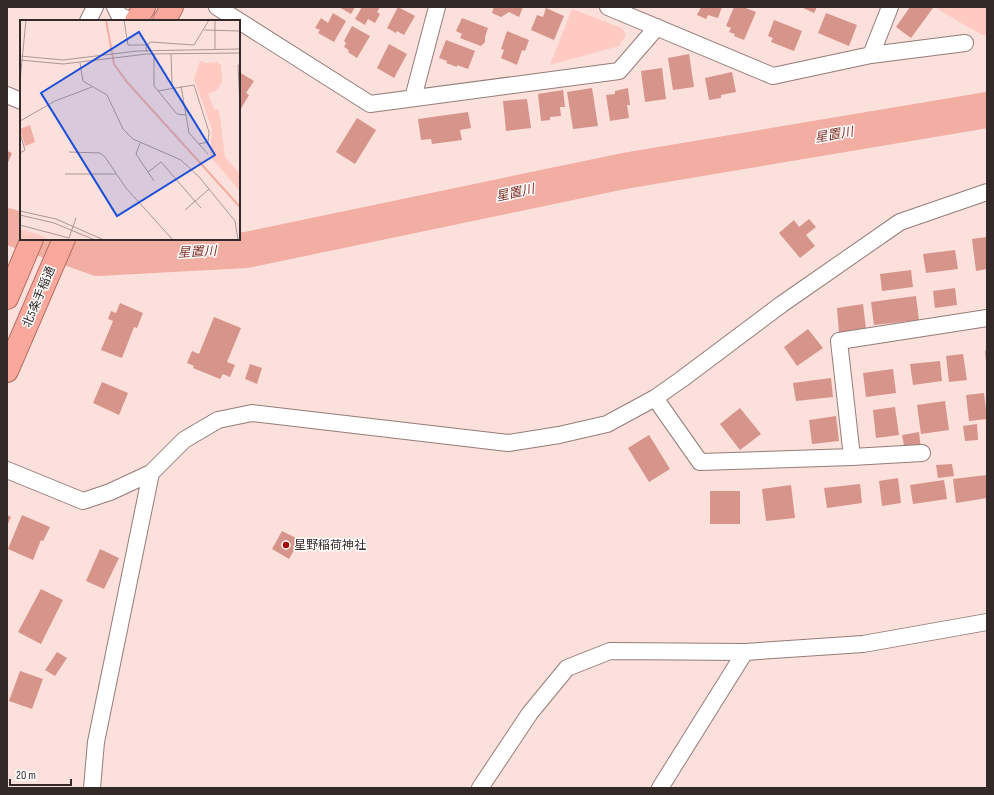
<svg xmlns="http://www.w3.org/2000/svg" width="994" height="795" font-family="'Sofia Sans Condensed','Noto Sans JP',sans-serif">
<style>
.green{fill:#fecac2}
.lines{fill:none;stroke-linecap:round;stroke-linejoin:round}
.river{stroke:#f2aea3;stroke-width:36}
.building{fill:#d6948a}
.minor-casing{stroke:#947c78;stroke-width:18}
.trunk-casing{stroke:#b46e64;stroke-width:24}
.minor{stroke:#fff;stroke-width:16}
.trunk{stroke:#faa89c;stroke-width:22}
.poi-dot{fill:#a20a04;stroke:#fff;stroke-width:1.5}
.labels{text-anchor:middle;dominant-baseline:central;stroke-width:3;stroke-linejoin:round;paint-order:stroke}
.street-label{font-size:12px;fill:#332928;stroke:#fff}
.poi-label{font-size:12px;fill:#332928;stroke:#fff;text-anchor:start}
.water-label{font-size:13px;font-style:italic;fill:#7e2e25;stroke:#fff}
.inset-river{fill:none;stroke:#f2aea3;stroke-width:2}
.inset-road{fill:none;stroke:#ab9794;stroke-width:1}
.view{fill:#1d4ed8;fill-opacity:0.15;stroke:#1d4ed8;stroke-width:2}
.inset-edge{fill:none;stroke:#332928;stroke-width:2}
</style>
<rect width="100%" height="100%" fill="#fbe0dc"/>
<path class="green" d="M934 7H987V35H982Z
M572 9 622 28 626 35 619 46 550 65Z"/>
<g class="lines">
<path class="river" d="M7 226 21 231
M45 239 98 258 246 250 624 171 987 110"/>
</g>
<path class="building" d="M339 7H355L351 14Z
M362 7H380L377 12 380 14 375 23 368 19 365 25 355 19Z
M398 7 415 16 404 35 397 31 396 33 387 28Z
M494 7H523L519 17 509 12 501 17 492 13Z
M701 7H722L718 18 708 15 706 19 697 15Z
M734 7H743L756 12 744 40 734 36 735 34 729 32 731 28 726 26Z
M801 7H817L814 13Z
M910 7H932L933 8 911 38 896 27Z
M546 8 564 16 554 40 531 30 537 15 543 17Z
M333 13 346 21 334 42 318 33 320 30 315 28 321 18 328 23Z
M826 13 857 25 849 46 818 33Z
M462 18 488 28 485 37V42L481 46 460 38 462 34 456 31Z
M774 20 802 31 794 51 771 42 773 38 768 36Z
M352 26 370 36 357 58 348 52 349 50 344 47 346 43 344 41Z
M507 31 529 40 525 51 522 50 517 65 501 58 504 50 501 49Z
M446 40 475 51 468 69 457 65V67L446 63 447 61 439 58Z
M389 44 407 54 394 78 377 68Z
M689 54 694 87 673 90 668 58Z
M662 68 666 99 645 102 641 71Z
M239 72 254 81 246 93 249 95 239 112Z
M732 72 736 92 721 95V98L709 100 705 78Z
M592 88 598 126 573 129 567 92Z
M628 88 630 105H627L629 118 610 121 606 95 615 94V91Z
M563 90 565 107H560L561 116 550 117V120L541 121 538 94Z
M527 99 531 128 506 131 503 101Z
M468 112 471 128 460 130 462 140 432 144 431 139 421 140 418 119Z
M357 118 376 130 355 164 336 152Z
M7 151 12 153 7 165Z
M809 219 816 227 806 235 815 246 800 258 779 233 794 220 799 227Z
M987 237V269L976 271 972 239Z
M955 250 958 269 926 273 923 254Z
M911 270 913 287 882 291 880 274Z
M955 288 957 305 935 308 933 291Z
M916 296 919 320 874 325 871 302Z
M120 303 143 313 137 328 134 327 122 358 101 350 113 321 108 319 111 311 116 313Z
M863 304 866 329 839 333 837 308Z
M214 317 241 328 227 362 235 365 230 377 223 374 220 379 193 368 194 366 187 363 192 351 199 354Z
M808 329 823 348 797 366 784 347Z
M987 350V362H986L985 351Z
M963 354 967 380 949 382 946 356Z
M940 361 942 381 913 385 910 364Z
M250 364 262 368 257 384 245 379Z
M893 369 896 393 866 397 863 373Z
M831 378 833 397 796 401 793 383Z
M102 382 128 393 119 415 93 403Z
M984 393 987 419 969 421 966 395Z
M945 401 949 430 921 434 917 405Z
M895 407 899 435 876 438 873 410Z
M740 408 761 434 740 450 720 424Z
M836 416 839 441 812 444 809 420Z
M977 424 978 440 965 441 963 426Z
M919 432 921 449 905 451 902 435Z
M649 435 670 469 649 482 628 448Z
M952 464 954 476 938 478 936 465Z
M987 475V498L956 503 953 479Z
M898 478 901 503 882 506 879 481Z
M944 480 947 499 913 504 910 485Z
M860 484 862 503 827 508 824 488Z
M791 485 795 518 766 521 762 489Z
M710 491H740V524H710Z
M7 515 11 517 7 526Z
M22 515 50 527 43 541 41 540 33 560 8 549Z
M282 531 300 540 289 559 272 549Z
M100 549 119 558 104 589 86 581Z
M41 589 63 600 41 644 18 632Z
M57 652 67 658 55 676 45 670Z
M20 671 43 679 32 709 9 701Z"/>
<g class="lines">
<g class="minor-casing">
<path id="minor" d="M115 7 119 15 131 21
M217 7 370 104 619 71 657 27
M608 7 773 76 871 55 965 43
M88 21 95 7
M871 55 890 7
M7 95 21 101
M413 98 437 7
M655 398 700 462 852 457 922 453
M852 457 839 341 987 318
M7 470 83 501 110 492 151 473 184 440 218 420 252 413 508 443 559 435 607 424 655 398 682 379 782 304 900 222 987 192
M92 788 96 742 151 473
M480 788 530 713 567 668 610 651 745 652 863 644 987 622
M660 788 745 652"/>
</g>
<g class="trunk-casing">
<path id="trunk" d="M136 21 144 7
M164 21 172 7
M7 298 32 239
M7 371 64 239"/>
</g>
<use href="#minor" class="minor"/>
<use href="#trunk" class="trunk"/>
</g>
<circle class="poi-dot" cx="286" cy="545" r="4"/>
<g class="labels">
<g class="street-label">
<text transform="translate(39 297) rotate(-67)">北5条手稲通</text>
</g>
<g class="poi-label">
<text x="294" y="545">星野稲荷神社</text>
</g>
<g class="water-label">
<text transform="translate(834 135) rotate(-10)">星置川</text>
<text transform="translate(515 193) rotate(-12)">星置川</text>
<text transform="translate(197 252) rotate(-3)">星置川</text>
</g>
</g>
<g transform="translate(20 20)">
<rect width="220" height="220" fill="#fbe0dc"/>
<path d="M180 41 186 43 197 42 201 45 202 62 197 70 188 74 194 89 199 90 205 137 220 154V171L190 136 192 109 174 59ZM0 209 20 215 29 220H0Z" fill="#fecac2"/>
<path d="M10 105 15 122 5 126 0 109Z" fill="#f2aea3"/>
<path class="inset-river" d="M86 0 94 44 107 62 220 187"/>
<path class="inset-road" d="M104 0 108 25H128M184 10 220 11M195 30V0M127 32 126 28 130 22 174 25 189 0M134 34V66L157 94 166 95M151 34 152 66M0 36 43 40 117 31 220 29M0 40 43 44 127 34 220 33M60 43 63 61 87 75 103 109 113 119 161 140 180 158 215 201 218 220M220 45H218L220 87M0 61 6 0M161 66 169 113 188 134M138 71 174 65 189 112 188 122 179 124M0 101 35 81 72 67M0 113 5 130 0 133M120 123 116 134 134 161M49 132 80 133 85 137 106 168 153 220M128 152 141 142 181 188M45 154H96M165 190 189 169M0 191 36 199 84 220M0 195 34 203 75 220M0 205 49 218 56 198"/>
<path class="view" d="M119 12 195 135 97 196 21 73Z"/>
<rect width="220" height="220" class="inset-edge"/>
</g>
<rect width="994" height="795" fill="none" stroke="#332928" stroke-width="16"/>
<path d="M10 779v6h61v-6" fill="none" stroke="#332928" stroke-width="2"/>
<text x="16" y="779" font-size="12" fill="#332928" stroke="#ffffff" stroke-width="3" paint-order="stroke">20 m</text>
</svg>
